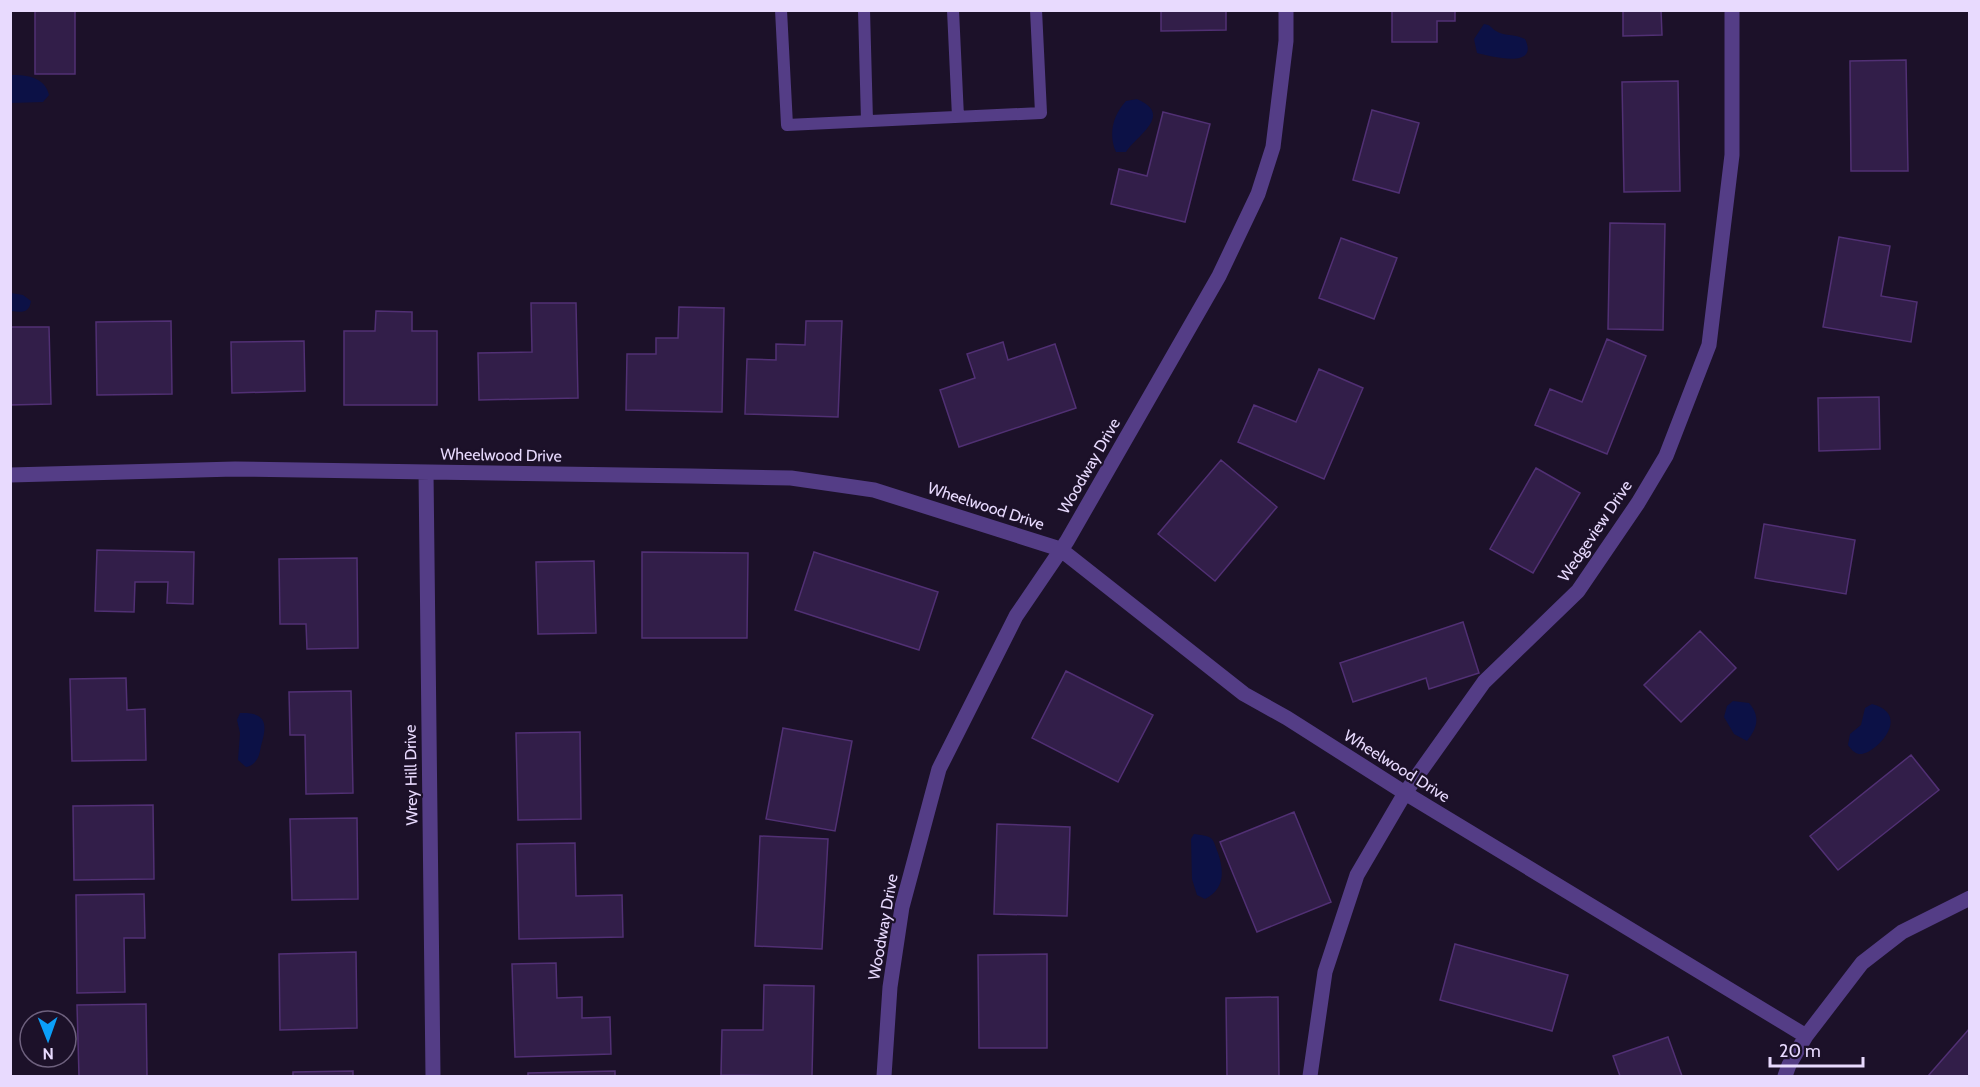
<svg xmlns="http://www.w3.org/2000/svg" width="1980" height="1087" font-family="Cabin,sans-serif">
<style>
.water{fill:#0c1146}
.building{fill:#321e49;stroke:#513074;stroke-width:1.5}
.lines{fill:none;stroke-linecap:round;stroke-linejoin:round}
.service{stroke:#543d86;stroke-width:12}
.minor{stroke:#543d86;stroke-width:15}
.labels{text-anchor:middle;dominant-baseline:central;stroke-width:4.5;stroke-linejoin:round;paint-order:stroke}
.street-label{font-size:16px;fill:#e8dafe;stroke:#1c1129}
</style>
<rect width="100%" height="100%" fill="#1c1129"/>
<path class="water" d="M1484 24C1491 25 1491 28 1496 31 1503 36 1515 34 1525 39 1540 70 1490 56 1477 53L1474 39Z
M11 75C27 75 45 77 49 95L43 102 11 103Z
M1137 99C1174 115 1137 135 1126 152H1116C1108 134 1113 115 1126 101Z
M11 293 23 295 31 301C29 314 21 312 11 311Z
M1733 701 1749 703C1761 717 1757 728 1747 741L1734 734 1724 717 1727 706Z
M1872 704C1914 715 1874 756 1859 754 1854 753 1851 749 1848 745L1850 734 1861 725 1865 708Z
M240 713C266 712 268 723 261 746 260 751 259 759 254 763 251 766 250 766 246 767L238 760 240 733 237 720Z
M1194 834C1200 835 1208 835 1212 839 1215 843 1216 849 1218 853 1224 871 1225 889 1205 899L1197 895 1192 879 1191 839Z"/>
<path class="building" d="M35 10H75V74H35Z
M1161 10H1226V30L1161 31Z
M1392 10H1455V21H1437V42H1392Z
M1623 10H1661L1662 35 1623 36Z
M1906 60 1908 171H1851L1850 61Z
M1678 81 1680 191 1624 192 1622 82Z
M1372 110 1419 123 1399 193 1353 180Z
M1163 112 1210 124 1185 222 1111 204 1119 169 1147 176Z
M1610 223 1665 224 1663 330 1608 329Z
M1839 237 1890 246 1881 296 1917 302 1911 342 1823 327Z
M1341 238 1397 258 1374 319 1319 298Z
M531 303H576L578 398 479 400 478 353 532 352Z
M679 307 724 308 722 412 626 410 627 354H656V338H678Z
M376 311 412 312V331H437V405H344V331H375Z
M171 321 172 394 97 395 96 322Z
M806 321H842L838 417 745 414 747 359 776 360V344L805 345Z
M10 327H49L51 404 10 405Z
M1607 339 1646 356 1607 454 1535 425 1550 389 1582 402Z
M304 341 305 391 232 393 231 342Z
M1003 342 1008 360 1055 344 1076 408 959 447 940 390 975 378 967 354Z
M1319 369 1363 388 1324 479 1238 442 1254 405 1296 422Z
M1879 397 1880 449 1819 451 1818 398Z
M1221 460 1277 507 1215 581 1158 534Z
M1536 468 1580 493 1533 573 1490 549Z
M1764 524 1855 540 1846 594 1755 578Z
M97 550 194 552 193 604 167 603 168 582H135L134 612 95 611Z
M642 552 748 553 747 638H642Z
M814 552 938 592 919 650 795 610Z
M357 558 358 648 307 649 306 624H280L279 559Z
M594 561 596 633 538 634 536 562Z
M1463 622 1479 673 1429 689 1426 678 1353 702 1340 663Z
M1700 631 1736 668 1681 722 1644 685Z
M1066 671 1153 715 1118 782 1032 738Z
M126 678 127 710 145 709 146 760 72 761 70 679Z
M351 691 353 793 306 794 305 735H290L289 692Z
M783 728 852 741 835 831 766 819Z
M580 732 581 819 518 820 516 733Z
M1911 755 1939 790 1838 870 1810 836Z
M153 805 154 879 74 880 73 806Z
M1294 812 1331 902 1257 932 1220 842Z
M357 818 358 899 292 900 290 819Z
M997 824 1070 827 1067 916 994 914Z
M760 836 828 839 822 949 755 946Z
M575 843 576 896 622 895 623 937 519 939 517 844Z
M144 894 145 938H124L125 992 77 993 76 895Z
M1455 944 1568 975 1552 1031 1440 1000Z
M356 952 357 1028 280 1030 279 954Z
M1047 954V1048H979L978 955Z
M556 963 557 998 582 997V1018L610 1017 611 1054 515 1057 512 964Z
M764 985 814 986 812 1076 721 1075 722 1030H763Z
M1278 997 1279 1076H1227L1226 998Z
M146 1004 147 1076H79L77 1005Z
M1970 1028V1076H1928Z
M1668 1037 1682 1076H1620L1613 1056Z
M353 1071V1076H293V1072Z
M615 1071V1076H528V1073Z"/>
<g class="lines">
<path class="service" d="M781 10 787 125 1041 113 1036 10
M864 10 867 121
M953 10 958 117"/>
<path class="minor" d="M426 472 433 1076
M10 475 235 469 691 476 791 478 874 490 1060 549 1244 694 1287 718 1405 793 1806 1036
M884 1076 890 987 902 907 939 769 1016 616 1067 541 1219 276 1258 194 1273 147 1286 41V10
M1310 1076 1325 972 1357 875 1405 793 1484 682 1578 591 1638 503 1666 456 1709 345 1732 155V10
M1785 1076 1789 1065 1806 1036 1862 963 1902 932 1970 898"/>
</g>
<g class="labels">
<g class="street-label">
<text transform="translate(501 455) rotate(1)">Wheelwood Drive</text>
<text transform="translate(1089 466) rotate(-60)">Woodway Drive</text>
<text transform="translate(986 506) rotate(18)">Wheelwood Drive</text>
<text transform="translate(1595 531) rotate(-56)">Wedgeview Drive</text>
<text transform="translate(1397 766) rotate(32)">Wheelwood Drive</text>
<text transform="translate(411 775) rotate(-91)">Wrey Hill Drive</text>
<text transform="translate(883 927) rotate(-80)">Woodway Drive</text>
</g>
</g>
<rect width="1980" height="1087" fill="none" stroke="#e8dafe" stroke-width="24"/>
<g transform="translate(48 1039) rotate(179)"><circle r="28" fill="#1c1129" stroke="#6e617e" stroke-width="1.5"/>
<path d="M0-4.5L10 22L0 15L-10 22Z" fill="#0b9ff8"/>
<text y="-9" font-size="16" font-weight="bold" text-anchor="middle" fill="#e8dafe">N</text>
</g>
<path d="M1770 1057v9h93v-9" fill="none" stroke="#e8dafe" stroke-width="3"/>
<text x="1779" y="1057" font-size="18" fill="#e8dafe" stroke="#1c1129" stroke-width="4.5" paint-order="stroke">20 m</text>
</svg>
